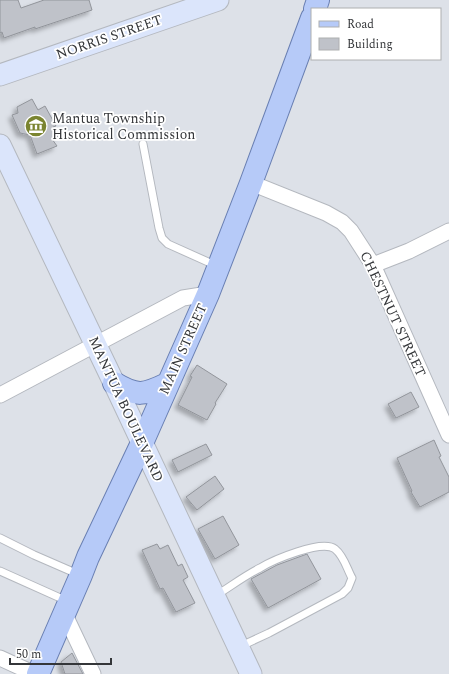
<svg xmlns="http://www.w3.org/2000/svg" width="449" height="674" font-family="Spectral,serif">
<style>
.building{fill:#bfc2c9;stroke:#92959b;filter:url(#shadow)}
.lines{fill:none;stroke-linecap:round;stroke-linejoin:round}
.lane-casing{stroke:#b4b8bf;stroke-width:9}
.street-casing{stroke:#b4b8bf;stroke-width:17}
.secondary-casing{stroke:#b4b8bf;stroke-width:23}
.primary-casing{stroke:#697fb2;stroke-width:24}
.lane{stroke:#fff;stroke-width:7}
.street{stroke:#fff;stroke-width:15}
.secondary{stroke:#dbe5fb;stroke-width:21}
.primary{stroke:#b6caf8;stroke-width:22}
.labels{text-anchor:middle;dominant-baseline:central;stroke-width:3.5;stroke-linejoin:round;paint-order:stroke}
.street-label{font-size:14px;fill:#343639;stroke:#fff}
.poi-label{font-size:14px;fill:#343639;stroke:#fff;text-anchor:start}
</style>
<defs>
<filter id="shadow"><feDropShadow dx="-3.5" dy="3.5" stdDeviation="2" flood-color="#0004"/></filter>
</defs>
<rect width="100%" height="100%" fill="#dde1e8"/>
<path class="building" d="M0 0H18L21 8 44 0H89L92 10 35 29V27L4 38 2 32 0 33Z
M32 99 38 110 45 106 56 126 53 127 58 136 52 139 57 146 37 154 30 135 20 133 12 115 18 113 17 107Z
M197 365 227 384 215 403 216 404 207 420 178 405 192 377 190 376Z
M411 392 419 407 396 418 388 404Z
M434 440 441 456 439 457 449 477V492L420 507 411 492 412 491 397 458Z
M206 444 212 455 178 472 172 460Z
M215 476 224 489 197 510 186 497Z
M223 516 239 545 215 559 198 529Z
M157 544 160 549 168 545 178 566 182 564 188 577 183 580 195 603 176 612 163 588 160 589 142 550Z
M307 554 321 579 268 608 251 579 277 565Z
M72 653 83 674H65L61 662Z"/>
<g class="lines">
<g class="lane-casing">
<path id="lane" d="M143 144 159 228 162 238 168 244 217 266
M0 538 34 555 80 575
M0 571 67 601
M215 596C230 587 244 576 260 568 273 560 322 539 335 549 344 556 347 569 352 578L348 588 342 594 269 633 241 646"/>
</g>
<g class="street-casing">
<path id="street" d="M251 183 326 213 342 222 351 231 373 265 449 435
M373 265 409 251 449 231
M0 395 183 298 208 294
M64 613 93 674
M0 658 35 674"/>
</g>
<g class="secondary-casing">
<path id="secondary" d="M0 75 218 0
M0 145 114 383 251 674"/>
</g>
<g class="primary-casing">
<path id="primary" d="M315 9 318 0
M114 383C137 397 144 395 167 384
M38 674 81 575 88 557 142 443 208 294 251 183 312 18"/>
</g>
<use href="#lane" class="lane"/>
<use href="#street" class="street"/>
<use href="#secondary" class="secondary"/>
<use href="#primary" class="primary"/>
</g>
<defs>
<g id="museum-disc" transform="scale(1.15)"><circle r="9.5" fill="#7a8430" stroke="#fff"/><path d="M0-6L6-3V-2H-6V-3ZM-5-1h2V3h-2ZM-1-1h2V3h-2ZM3-1h2V3H3ZM-6 4H6V6H-6Z" fill="#fff"/></g>
</defs>
<g fill-rule="evenodd">
<use href="#museum-disc" x="36" y="126"/>
</g>
<g class="labels">
<g class="street-label">
<text transform="translate(109 37) rotate(-19)">NORRIS STREET</text>
<text transform="translate(393 314) rotate(65)">CHESTNUT STREET</text>
<text transform="translate(183 349) rotate(-66)">MAIN STREET</text>
<text transform="translate(126 409) rotate(65)">MANTUA BOULEVARD</text>
</g>
<g class="poi-label">
<text x="52" y="118">Mantua Township<tspan x="52" dy="16">Historical Commission</tspan></text>
</g>
</g>
<rect x="311" y="8" width="130" height="52" fill="#ffffff" stroke="#aeafb0"/>
<rect x="319" y="21" width="20" height="6" fill="#b6caf8" stroke="#aeafb0"/>
<text x="347" y="28" font-size="12" fill="#343639">Road</text>
<rect x="319" y="38" width="20" height="12" fill="#bfc2c9" stroke="#aeafb0"/>
<text x="347" y="48" font-size="12" fill="#343639">Building</text>
<path d="M10 658v6h101v-6" fill="none" stroke="#343639" stroke-width="2"/>
<text x="16" y="658" font-size="12" fill="#343639" stroke="#ffffff" stroke-width="3" paint-order="stroke">50 m</text>
</svg>
